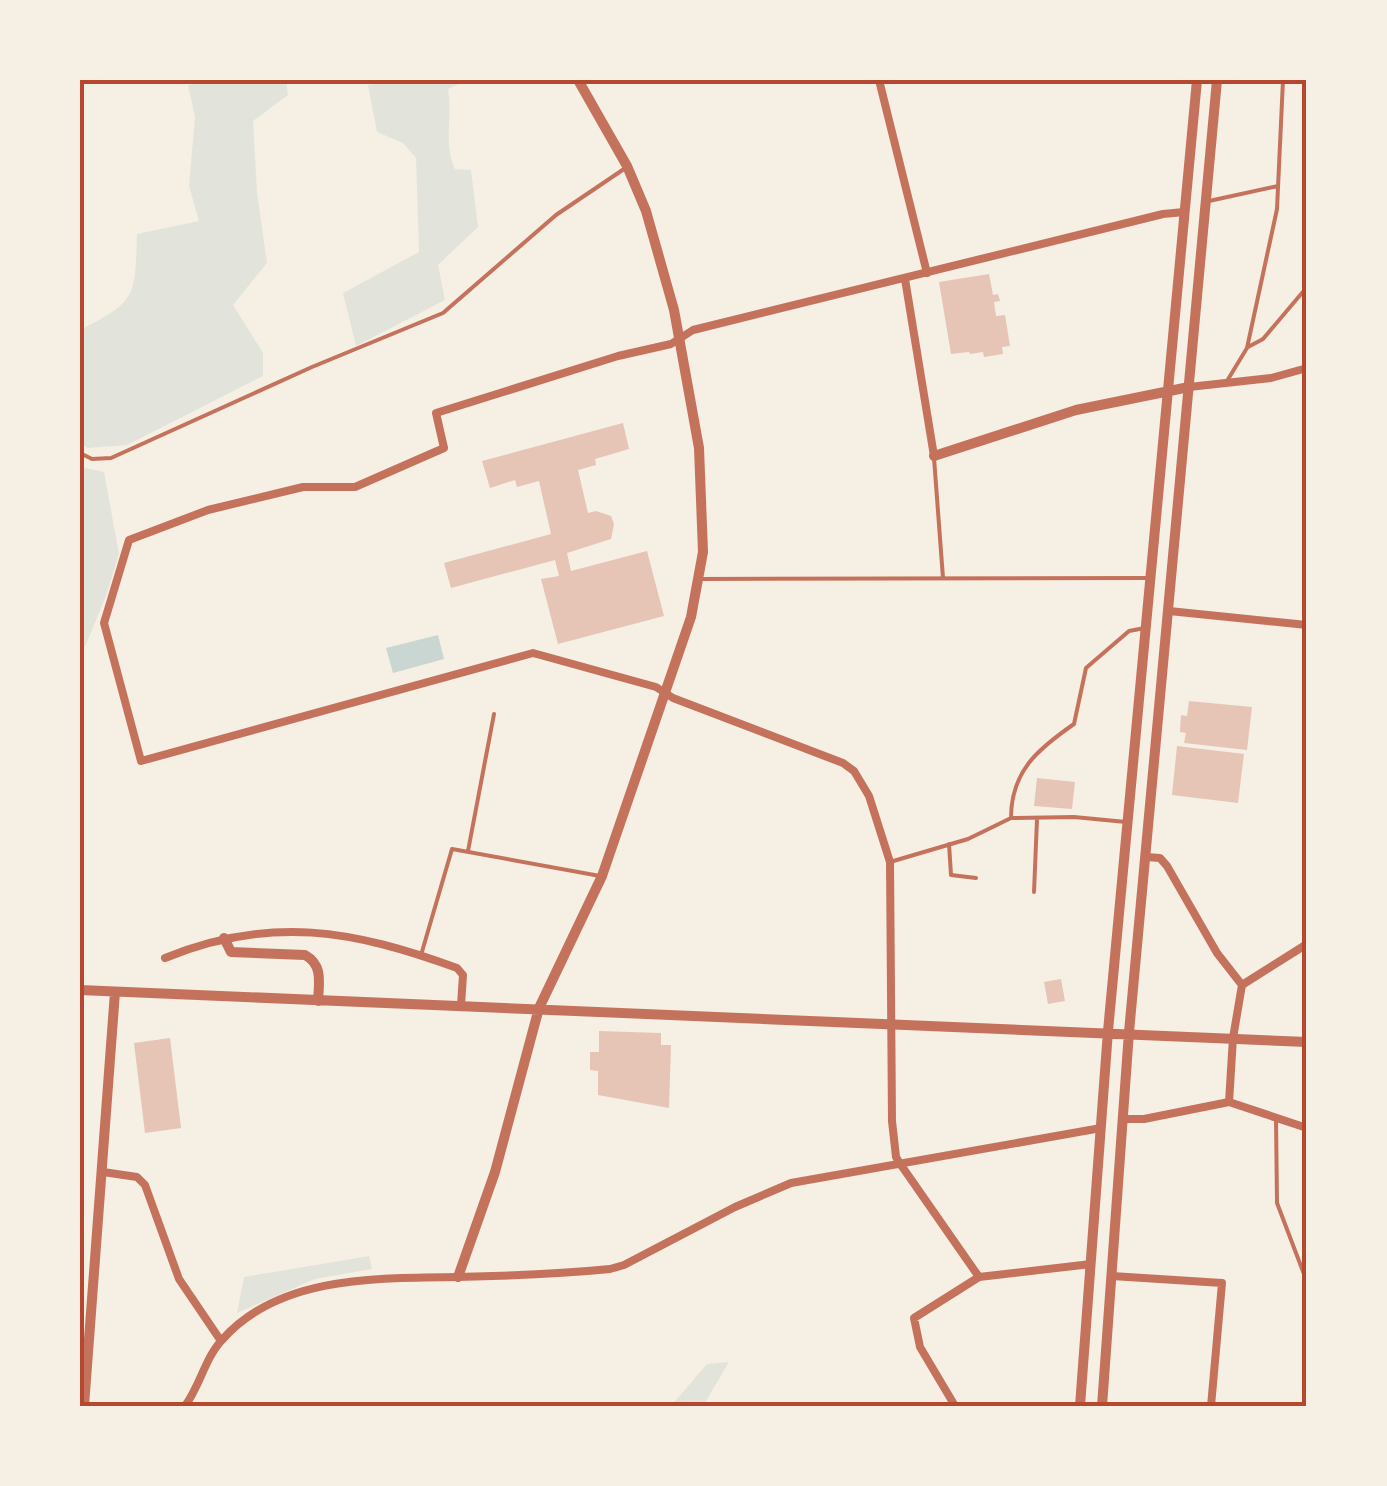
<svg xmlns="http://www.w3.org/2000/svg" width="1387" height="1486" font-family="Poppins,sans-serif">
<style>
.green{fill:#e2e4dc}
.water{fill:#c9d6d2}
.building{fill:#e6c5b7}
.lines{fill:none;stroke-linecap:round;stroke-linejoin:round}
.service{stroke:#c5725c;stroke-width:4}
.minor{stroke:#c5725c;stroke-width:8}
.tertiary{stroke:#c5725c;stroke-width:10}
.neatline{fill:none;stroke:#b5482f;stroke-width:4}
</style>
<rect width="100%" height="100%" fill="#f6efe4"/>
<path class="green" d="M210 80H286L288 95 253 121 257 192 267 263 233 305 263 353V376L127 445 88 448 80 444V330C137 301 135 297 137 234L199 221 189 186 195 117 188 85Z
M402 80H467L448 89C453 116 443 144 455 169L471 170 478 227 438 265 445 300 356 346 343 293 419 252 416 158 403 143 377 132 368 85Z
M80 467 104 472 119 554 106 596 85 647 80 650Z
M369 1256 372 1269 315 1279 237 1313 244 1277Z
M729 1362 703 1406H671L707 1364Z"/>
<path class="water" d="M438 635 444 659 393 673 386 648Z"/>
<path class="building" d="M989 274 993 295 998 294 1000 301 994 302 996 316 1005 315 1010 346 1002 347 1003 354 984 357 983 352 970 354 969 352 951 354 939 282Z
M623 423 629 449 595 459 596 465 578 470 588 513 596 511 611 516 614 524 611 539 567 553 571 571 647 551 664 616 558 644 541 579 559 576 555 560 451 588 444 563 551 534 539 481 517 487 515 480 490 488 482 461Z
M1189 701 1252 707 1247 750 1184 743 1186 733 1180 732 1181 715 1187 716Z
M1177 746 1244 754 1238 803 1172 795Z
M1037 778 1075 782 1072 809 1034 806Z
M1061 979 1065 1001 1048 1004 1044 982Z
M599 1031 661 1033V1045H671L669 1108 598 1095V1071L590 1070V1052H599Z
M170 1038 181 1128 145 1133 134 1043Z"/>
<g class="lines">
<path class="service" d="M1209 201 1278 186
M1248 347 1263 339 1307 287
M1227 381 1247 348 1277 209 1283 80
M80 453 92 459 111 458 312 367 443 313 556 215 624 169
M934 458 943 578
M699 579 1149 578
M1011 818C1011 771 1038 749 1074 724L1086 668 1129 631 1145 628
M949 844 951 875 976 878
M468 851 494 714
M890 862 968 839 1011 818 1074 817 1126 822
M1307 889V913
M1034 892 1037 819
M421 955 452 849 600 876
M1276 1119 1277 1203 1307 1282"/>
<path class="minor" d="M879 80 927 273
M905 279 934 456
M1189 387 1271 378 1307 368
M1169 611 1307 625
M1146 857 1160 858 1167 866 1217 953 1242 985
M165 958C271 915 353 930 457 968L463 975 461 1005
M1229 1102 1307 1128
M1123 1119H1144L1229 1102 1233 1038 1242 985 1307 944
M103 1172 137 1177 145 1185 179 1279 221 1341
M1112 1276 1222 1283 1211 1406
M979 1277 901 1165 896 1157 892 1121 890 862 869 796 854 771 843 763 673 698 656 687 533 653 141 761 104 623 129 540 208 510 303 487H355L444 448 436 413 618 356 671 344 693 330 1163 214 1184 212
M185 1406C200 1386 205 1358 222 1340 279 1275 379 1278 457 1277 508 1276 559 1274 610 1269L624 1265 735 1207 791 1183 1101 1128
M955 1406 920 1347 914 1318 979 1277 1091 1264"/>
<path class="tertiary" d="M934 456 1076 410 1189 387
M224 938 231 952 305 955C323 965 319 982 318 1001
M80 990 1307 1042
M458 1277 495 1172 539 1008 602 876 691 617 703 552 699 448 674 310 646 211 627 166 578 80
M84 1406 115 992
M1080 1406 1108 1031 1197 80
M1102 1406 1129 1032 1217 80"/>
</g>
<rect width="1387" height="1486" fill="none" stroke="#f6efe4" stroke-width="165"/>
<rect x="82" y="82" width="1222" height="1322" class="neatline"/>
</svg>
